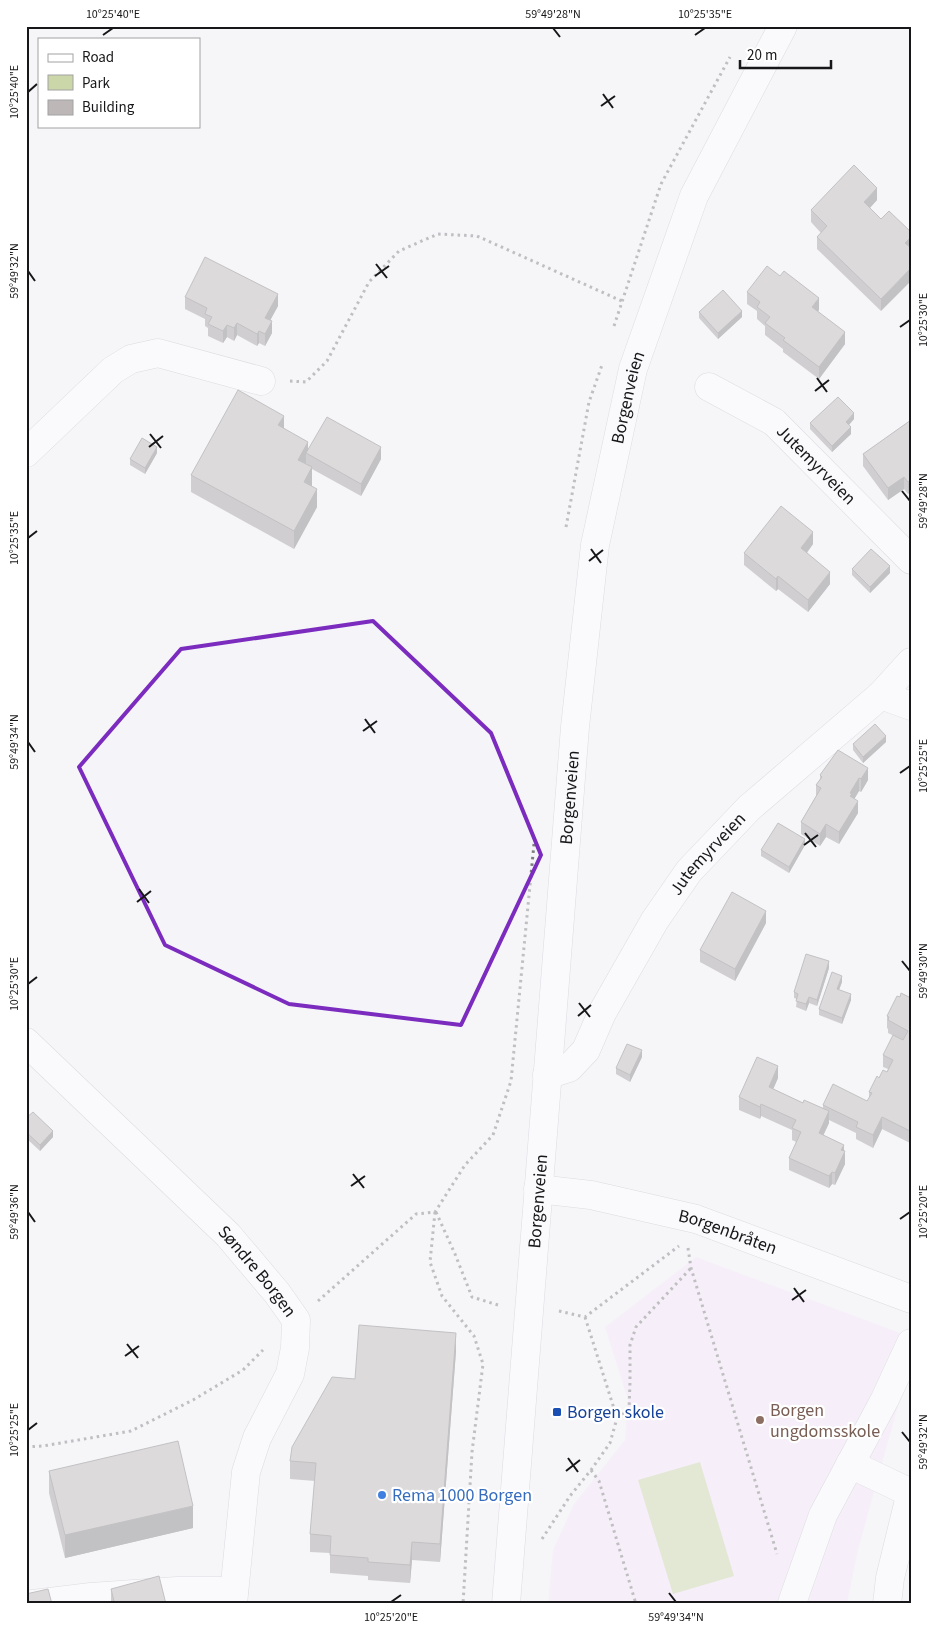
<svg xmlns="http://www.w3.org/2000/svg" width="937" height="1630" font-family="'Source Sans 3',sans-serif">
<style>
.education{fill:#f7e5f7}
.green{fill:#ccd7a9}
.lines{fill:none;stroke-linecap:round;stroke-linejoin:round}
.minor-casing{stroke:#bebec2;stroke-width:29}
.path{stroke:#7c7c7f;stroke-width:3;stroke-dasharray:2.5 4;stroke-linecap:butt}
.minor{stroke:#fff;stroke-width:28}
.wall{fill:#a39e9d}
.shaded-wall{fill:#848180}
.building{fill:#bdb8b7;stroke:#848180}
.marked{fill:none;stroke:#7b2cbf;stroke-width:4;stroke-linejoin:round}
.ticks{fill:none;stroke:#171719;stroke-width:2}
.transit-dot{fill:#1a4fb4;stroke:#fff;stroke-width:2}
.education-dot{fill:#8d6e63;stroke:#fff;stroke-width:2}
.shop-dot{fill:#3f7fe0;stroke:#fff;stroke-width:2}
.labels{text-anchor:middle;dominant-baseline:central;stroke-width:4.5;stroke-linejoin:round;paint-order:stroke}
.street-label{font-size:18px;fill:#171719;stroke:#fff}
.education-label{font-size:18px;fill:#785e54;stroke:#fff;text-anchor:start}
.transit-label{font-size:18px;fill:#164399;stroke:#fff;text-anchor:start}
.shop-label{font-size:18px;fill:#366cbe;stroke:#fff;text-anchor:start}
.neatline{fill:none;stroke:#171719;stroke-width:2}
.ticks-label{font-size:12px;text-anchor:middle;fill:#171719}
</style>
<rect width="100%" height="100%" fill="#f5f5f9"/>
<path class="education" d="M696 1257 911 1337V1359L858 1550 847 1604H548L553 1550 574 1504 625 1440 628 1400 605 1327Z"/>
<path class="green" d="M700 1462 734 1576 673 1594 638 1480Z"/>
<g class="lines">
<g class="minor-casing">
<g id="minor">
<path id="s1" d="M709 387 774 422 911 560"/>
<path d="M26 453 113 370 131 359 158 353 261 381"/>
<path d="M881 695 911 706"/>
<path id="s2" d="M26 1042 228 1235 277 1293 296 1320 295 1348 290 1374 257 1438 246 1472 233 1604"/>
<path id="s3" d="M547 1075 569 1068 586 1050 602 1013 655 920 689 871 749 808 881 695 911 662"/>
<path id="s4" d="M538 1189 591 1195 696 1219 911 1299"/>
<path d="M850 1464 911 1493"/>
<path d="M792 1603 823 1515 885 1399 911 1343"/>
<path d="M33 1604 91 1597 177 1591H234"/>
<path id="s5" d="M506 1604 575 727 595 545 633 369 694 196 783 26"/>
<path d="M887 1604 890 1578 911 1492"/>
</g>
</g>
<path class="path" d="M614 326 661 184 730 57
M290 381 306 382 327 361 369 282 399 251 438 234 477 236 624 302
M566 527 589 402 602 365
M435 1212 430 1262 442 1296 474 1336 483 1364 472 1452 463 1604
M436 1212 455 1254 472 1297 498 1305
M688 1248 691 1268 777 1554
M318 1301 416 1214 435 1212 465 1165 493 1135 511 1081 534 844
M559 1311 585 1317 679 1246
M617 1418 629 1410 630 1382V1345L636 1327 691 1268
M26 1447 43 1446 131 1431 193 1400 243 1370 263 1350
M591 1470 599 1481 636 1604
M542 1539 570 1496 591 1470 610 1443 617 1418 585 1317"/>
<use href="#minor" class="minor"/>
</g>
<path class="wall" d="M877 200 870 208 881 219 889 211 881 311 817 249V237L821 233 811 222V210Z
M747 292 819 310 818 311 845 344 819 379 783 352V349L765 335V326L757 319V311L747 304Z
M185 297 278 306 270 320 272 333 265 346 259 343 257 346 237 335 234 341 227 337 223 343 208 336V328L205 326V319L185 309Z
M699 312 742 317 718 339 699 318Z
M854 419 849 425 851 434 832 452 810 429V423Z
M911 420 908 494 904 489 888 500 863 466V454Z
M284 428 308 450 381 459 361 496 312 469V486L317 507 294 549 191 492V475Z
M157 453 145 474 130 465V459Z
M813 544 807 553 830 584 808 612 778 589 776 591 744 565V553Z
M852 569 890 573 870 593 852 575Z
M886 742 863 763 853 750V744Z
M838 750 868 780 861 792 859 791 854 799 858 813 839 844 826 837 820 846 801 834V822L816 796V785L820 779V775Z
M805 845 789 873 761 856V850Z
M766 923 735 981 700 962V950Z
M829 968 817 1006 809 1003 806 1011 796 1007 797 999 794 998V992Z
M842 982 839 990 851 1000 842 1024 819 1015V1009Z
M900 997 911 998V1142L910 1143 882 1129 873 1148 856 1139V1133L829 1120V1123L823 1135 844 1151 845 1164 835 1185 832 1184 829 1188 789 1170V1158L796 1142 792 1140V1130L761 1116 760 1119 739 1110V1097L778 1078 773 1089 803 1103 823 1108V1105L867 1101 869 1099V1092L879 1078 887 1072 888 1069 883 1067V1055L902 1040 888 1033V1029L887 1028V1016Z
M642 1057 630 1082 616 1074V1068Z
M26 1118 53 1137 40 1151 26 1138Z
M456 1351 440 1562 412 1560 410 1583 368 1580V1576L330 1573V1553L310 1552V1534L315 1481 290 1479V1461L355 1379Z
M49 1471 193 1528 65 1558 49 1493Z
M111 1589 166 1604 111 1602Z"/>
<path class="shaded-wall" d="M877 188V200L864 214V202Z
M911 237V249L905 243Z
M911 268V281L881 311V299Z
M278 294V306L265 330V318Z
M819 298V310L812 319V307Z
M742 311V317L718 339V333Z
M272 321V333L265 346V334Z
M237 323V335L234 341V328Z
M227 325V337L223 343V331Z
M259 331V343L257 346V334Z
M845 332V344L819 379V367Z
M854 413V419L846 428V422Z
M284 416V433L278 425Z
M851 427V434L832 452V446Z
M308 442V454L306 453V463L298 477V460Z
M157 447V453L145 474V468Z
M381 447V459L361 496V484Z
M312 467V485L304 499V482Z
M904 477V489L888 500V488Z
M911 480V492L908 494V482Z
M317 489V507L294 549V531Z
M813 532V544L801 560V548Z
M890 566V573L870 593V587Z
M830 572V584L808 612V600Z
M778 576V589L776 591V579Z
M886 736V742L863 763V757Z
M868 768V780L861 792V779Z
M859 778V791L852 803 850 793Z
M858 801V813L839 844V832Z
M826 824V837L820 846V834Z
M805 839V845L789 873V867Z
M766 911V923L735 981V969Z
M829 961V968L817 1006V1000Z
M842 976V982L837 995V989Z
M851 994V1000L842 1024V1018Z
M809 997V1003L806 1011V1004Z
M642 1050V1057L630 1082V1075Z
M778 1066V1078L769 1099V1087Z
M761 1104V1116L760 1119V1107Z
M829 1111V1123L819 1145V1133Z
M882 1117V1129L873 1148V1135Z
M911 1130V1142L910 1143V1131Z
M53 1131V1137L40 1151V1145Z
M844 1145V1154L845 1151V1164L835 1185V1173L841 1150Z
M832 1172V1184L829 1188V1176Z
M456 1333V1351L440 1562V1544Z
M193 1506V1528L65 1558V1535Z
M412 1542V1560L410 1583V1565Z"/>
<path class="building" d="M854 165 877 188 864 202 881 219 889 211 911 232V237L905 243 911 248V268L881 299 817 237 827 226 811 210Z
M205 257 278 294 265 318 272 321 265 334 259 331 257 334 237 323 234 328 227 325 223 331 208 324 212 317 205 314 207 308 185 297Z
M767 266 780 276 784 271 819 298 812 307 845 332 819 367 783 340 785 338 765 323 770 317 757 307 760 302 747 292Z
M723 290 742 311 718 333 699 312Z
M238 390 284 416 278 425 308 442 298 460 312 467 304 482 317 489 294 531 191 475Z
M838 397 854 413 846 422 851 427 832 446 810 423Z
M327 417 381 447 361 484 306 453Z
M911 420V480L908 482 904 477 888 488 863 454Z
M142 438 157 447 145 468 130 459Z
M781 506 813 532 801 548 830 572 808 600 778 576 776 579 744 553Z
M871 549 890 566 870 587 852 569Z
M875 724 886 736 863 757 853 744Z
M838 750 868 768 861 779 859 778 850 793 852 794 850 796 858 801 839 832 826 824 820 834 801 822 821 788 816 785 822 777 820 775Z
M778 823 805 839 789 867 761 850Z
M732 892 766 911 735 969 700 950Z
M806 954 829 961 817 1000 809 997 806 1004 796 1001 798 994 794 992Z
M832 972 842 976 837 989 851 994 842 1018 819 1009Z
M901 993 911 998V1130L910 1131 882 1117 873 1135 856 1127 858 1122 823 1105 833 1084 867 1101 872 1093 869 1092 877 1076 879 1078 883 1070 887 1072 893 1060 883 1055 893 1035 903 1040 908 1031 888 1020 889 1017 887 1016 897 996 900 997Z
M627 1044 642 1050 630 1075 616 1068Z
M757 1057 778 1066 769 1087 803 1103 804 1100 829 1111 819 1133 844 1145 841 1150 845 1151 835 1173 832 1172 829 1176 789 1158 801 1132 792 1128 796 1120 761 1104 760 1107 739 1097Z
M33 1112 53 1131 40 1145 26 1132V1118Z
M359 1325 456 1333 440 1544 412 1542 410 1565 368 1562V1558L330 1555 331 1536 310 1534 316 1463 290 1461 292 1447 332 1377 355 1379Z
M178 1441 193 1506 65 1535 49 1471Z
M159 1576 166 1604H103L114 1601 111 1589Z
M48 1589 52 1604H26V1594Z"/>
<path d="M0 0H937V1630H0ZM373 621 491 733 541 855 461 1025 289 1004 165 945 79 767 181 649Z" fill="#f5f5f9" fill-opacity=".55" fill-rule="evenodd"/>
<path class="marked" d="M373 621 491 733 541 855 461 1025 289 1004 165 945 79 767 181 649Z"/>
<path class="ticks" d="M553 28 560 37M103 35 113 28M695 35 705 28M28 92 37 84M603 94 613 108M601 106 615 96M376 264 387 278M28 271 35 281M375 276 389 266M900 327 910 320M817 378 827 392M815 391 829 380M150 434 161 448M149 447 163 436M902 491 910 501M28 538 37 531M591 549 601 563M589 561 603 550M365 719 375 733M363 731 377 721M28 742 35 752M900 773 910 766M805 833 816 847M804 845 818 835M139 889 149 903M137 902 151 891M902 961 910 971M28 984 37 977M579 1003 590 1017M578 1016 591 1005M353 1174 364 1188M351 1186 365 1176M28 1212 35 1222M900 1219 910 1212M794 1288 804 1302M792 1300 806 1290M127 1344 138 1358M125 1356 139 1346M28 1430 37 1423M902 1432 910 1442M568 1458 578 1472M566 1471 580 1460M669 1593 676 1602M391 1602 401 1595"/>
<rect class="transit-dot" x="552" y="1407" width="10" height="10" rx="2.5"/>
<circle class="education-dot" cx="760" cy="1420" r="5"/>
<circle class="shop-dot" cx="382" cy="1495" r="5"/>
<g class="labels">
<g class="street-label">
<text stroke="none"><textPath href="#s5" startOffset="1214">Borgenveien</textPath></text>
<text stroke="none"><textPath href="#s1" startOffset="134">Jutemyrveien</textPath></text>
<text stroke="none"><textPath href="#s5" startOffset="809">Borgenveien</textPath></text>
<text stroke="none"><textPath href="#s3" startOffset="280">Jutemyrveien</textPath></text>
<text stroke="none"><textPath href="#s5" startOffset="404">Borgenveien</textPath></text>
<text stroke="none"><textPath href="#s4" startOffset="195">Borgenbråten</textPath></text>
<text stroke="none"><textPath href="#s2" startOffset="326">Søndre Borgen</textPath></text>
</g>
<g class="education-label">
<text x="770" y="1410">Borgen<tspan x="770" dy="21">ungdomsskole</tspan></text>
</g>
<g class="transit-label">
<text x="567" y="1412">Borgen skole</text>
</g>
<g class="shop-label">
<text x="392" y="1495">Rema 1000 Borgen</text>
</g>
</g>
<rect width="937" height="1630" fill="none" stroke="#ffffff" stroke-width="55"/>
<rect x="38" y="38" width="162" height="90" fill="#ffffff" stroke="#a2a2a3"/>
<rect x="48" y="54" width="25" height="8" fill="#ffffff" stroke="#a2a2a3"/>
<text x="82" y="62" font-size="15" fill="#171719">Road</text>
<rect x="48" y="75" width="25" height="15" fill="#ccd7a9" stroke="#a2a2a3"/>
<text x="82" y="88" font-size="15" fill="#171719">Park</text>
<rect x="48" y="100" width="25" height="15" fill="#bdb8b7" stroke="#a2a2a3"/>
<text x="82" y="112" font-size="15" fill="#171719">Building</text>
<path d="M740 60v8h91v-8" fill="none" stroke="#171719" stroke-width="2.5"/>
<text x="747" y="60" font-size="15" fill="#171719" stroke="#ffffff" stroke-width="4" paint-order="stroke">20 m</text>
<rect x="28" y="28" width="882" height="1574" class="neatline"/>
<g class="ticks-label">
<text x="113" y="18">10°25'40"E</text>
<text x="553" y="18">59°49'28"N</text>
<text x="705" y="18">10°25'35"E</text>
<text transform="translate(14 92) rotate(-90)" y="4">10°25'40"E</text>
<text transform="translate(14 271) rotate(-90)" y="4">59°49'32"N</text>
<text transform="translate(923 320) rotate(-90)" y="4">10°25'30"E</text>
<text transform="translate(923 501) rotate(-90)" y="4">59°49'28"N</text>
<text transform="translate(14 538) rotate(-90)" y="4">10°25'35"E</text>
<text transform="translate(14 742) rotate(-90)" y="4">59°49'34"N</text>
<text transform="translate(923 766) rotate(-90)" y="4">10°25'25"E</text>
<text transform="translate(923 971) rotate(-90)" y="4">59°49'30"N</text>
<text transform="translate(14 984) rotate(-90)" y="4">10°25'30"E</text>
<text transform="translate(923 1212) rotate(-90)" y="4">10°25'20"E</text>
<text transform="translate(14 1212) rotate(-90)" y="4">59°49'36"N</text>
<text transform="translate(14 1430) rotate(-90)" y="4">10°25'25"E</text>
<text transform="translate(923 1442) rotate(-90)" y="4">59°49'32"N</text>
<text x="391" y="1621">10°25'20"E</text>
<text x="676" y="1621">59°49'34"N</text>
</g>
</svg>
